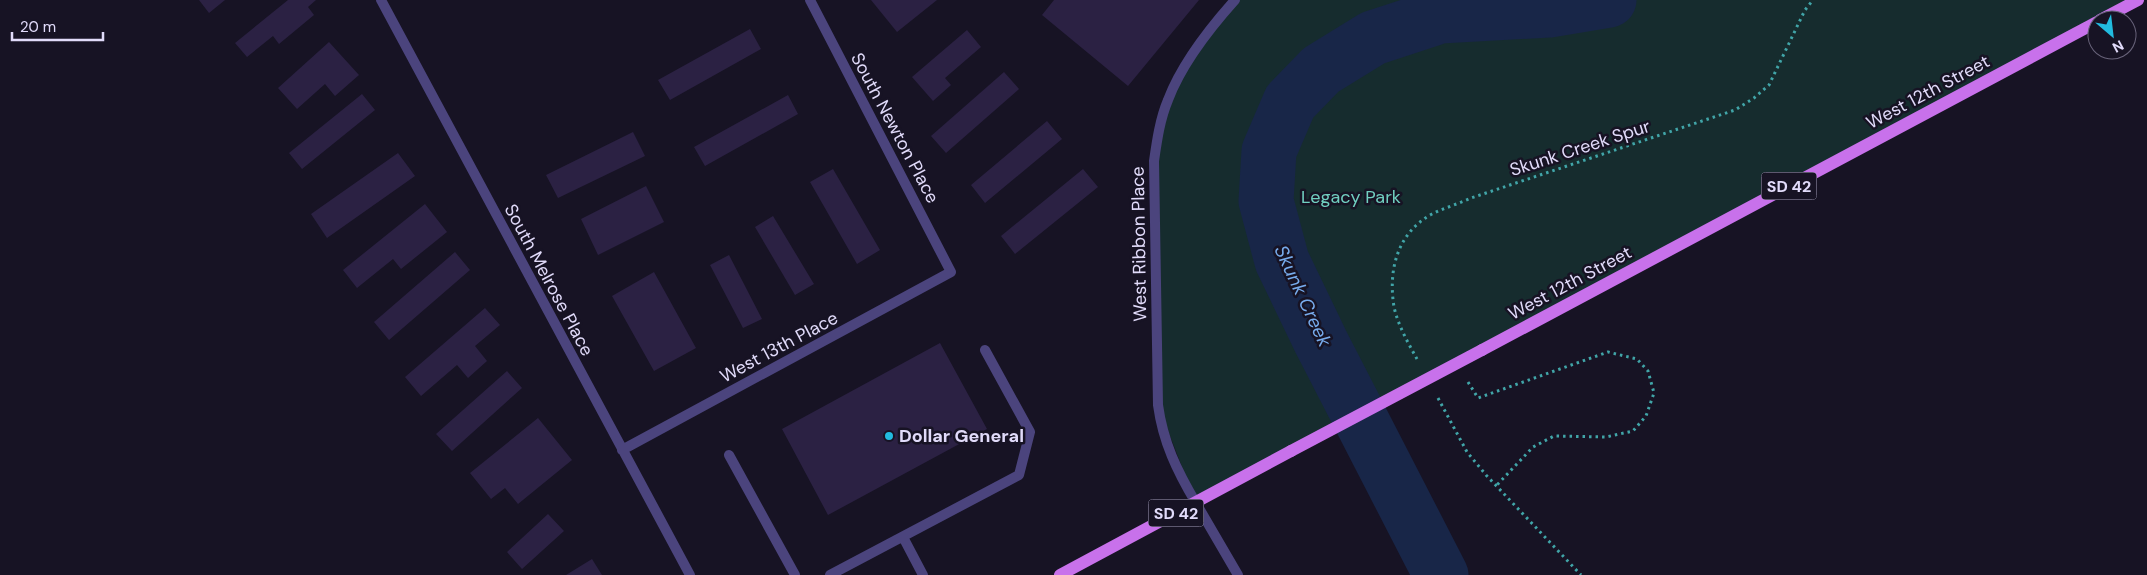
<svg xmlns="http://www.w3.org/2000/svg" width="2147" height="575" font-family="'DM Sans',sans-serif">
<style>
.green{fill:#162c2e}
.lines{fill:none;stroke-linecap:round;stroke-linejoin:round}
.river{stroke:#182648;stroke-width:55}
.building{fill:#2b2143}
.path{stroke:#41a5a8;stroke-width:3;stroke-dasharray:2.5 4;stroke-linecap:butt}
.service{stroke:#4b447d;stroke-width:10}
.minor{stroke:#4b447d;stroke-width:10}
.tertiary{stroke:#4b447d;stroke-width:10}
.primary{stroke:#c871eb;stroke-width:12}
.primary-bridge{stroke:#c871eb;stroke-width:12}
.poi-dot{fill:#22bbdf;stroke:#171324;stroke-width:2}
.labels{text-anchor:middle;dominant-baseline:central;stroke-width:5;stroke-linejoin:round;paint-order:stroke}
.shield{fill:#171324;stroke:#a49fba;stroke-width:1}
.shield-label{font-size:16px;font-weight:bold;fill:#e1dbfa}
.street-label{font-size:18px;fill:#e1dbfa;stroke:#171324}
.park-label{font-size:18px;fill:#71d0c1;stroke:#171324}
.poi-label{font-size:18px;font-weight:bold;fill:#e1dbfa;stroke:#171324;text-anchor:start}
.water-label{font-size:19px;font-style:italic;fill:#77abec;stroke:#171324}
</style>
<rect width="100%" height="100%" fill="#171324"/>
<path class="green" d="M1237 0H2143L1196 503 1158 405 1154 161 1177 78Z"/>
<g class="lines">
<path class="river" d="M1441 575 1321 342 1282 261 1266 201 1269 151 1290 102 1321 70 1373 38 1440 16 1549 10 1609 0"/>
</g>
<path class="building" d="M199 0H225L209 13Z
M288 0H316L308 7 314 15 279 44 273 36 247 57 235 43Z
M871 0H937L897 32Z
M1054 0H1199L1128 86 1042 15Z
M750 29 761 49 670 100 658 80Z
M967 30 981 47 945 78 951 85 933 101 912 77Z
M329 42 359 75 335 96 325 84 297 109 278 88Z
M1004 72 1019 89 946 153 931 136Z
M362 94 375 110 302 169 289 153Z
M788 95 798 114 705 166 694 147Z
M1047 121 1062 139 985 203 971 185Z
M633 132 645 156 558 198 546 175Z
M398 153 415 176 327 238 311 214Z
M833 169 880 250 857 264 810 182Z
M1083 169 1098 187 1015 254 1001 236Z
M646 186 664 222 598 255 581 219Z
M425 204 447 232 401 269 393 259 357 288 343 270Z
M773 216 814 284 795 295 755 227Z
M455 252 470 270 389 340 374 322Z
M729 255 762 319 743 328 710 265Z
M654 272 696 348 654 371 612 296Z
M485 308 500 325 475 346 487 361 468 378 457 365 421 396 405 377Z
M940 343 987 429 828 515 782 429Z
M507 371 522 388 452 451 436 434Z
M538 418 572 460 518 504 505 488 491 499 470 473Z
M548 514 564 531 522 569 507 552Z
M592 559 602 575H566Z"/>
<g class="lines">
<path class="path" d="M1417 359C1408 343 1398 325 1394 307 1388 270 1397 233 1432 214 1444 208 1458 204 1471 198L1735 110 1754 98 1769 85 1805 10 1813 0
M1468 382 1478 398 1608 352 1637 359 1648 371 1654 393 1646 416 1633 431 1606 437 1554 436 1533 447 1496 486
M1438 398 1467 452 1486 475 1581 575"/>
<path class="service" d="M729 455 795 575
M903 537 923 575
M830 575 1019 475 1030 432 985 350"/>
<path class="minor" d="M381 0 690 575
M622 450 951 272 810 0
M1196 503C1177 471 1163 442 1158 405L1154 161C1157 140 1160 119 1168 100 1182 63 1209 29 1235 0"/>
<path class="tertiary" d="M1196 503 1238 575"/>
<path class="primary" d="M2100 20 2138 0
M1482 350 2097 22
M1060 575 1291 451"/>
<path class="primary-bridge" d="M1291 451 1482 350"/>
</g>
<circle class="poi-dot" cx="889" cy="436" r="5"/>
<g class="labels">
<g class="shield">
<rect x="1761.5" y="172.5" width="55" height="27" rx="4"/>
<rect x="1148.5" y="499.5" width="55" height="27" rx="4"/>
</g>
<g class="shield-label">
<text x="1789" y="186">SD 42</text>
<text x="1176" y="513">SD 42</text>
</g>
<g class="street-label">
<text transform="translate(1928 92) rotate(-28)">West 12th Street</text>
<text transform="translate(895 128) rotate(62)">South Newton Place</text>
<text transform="translate(1580 148) rotate(-18)">Skunk Creek Spur</text>
<text transform="translate(1139 244) rotate(-91)">West Ribbon Place</text>
<text transform="translate(549 280) rotate(62)">South Melrose Place</text>
<text transform="translate(1570 283) rotate(-28)">West 12th Street</text>
<text transform="translate(779 347) rotate(-28)">West 13th Place</text>
</g>
<g class="park-label">
<text x="1351" y="197">Legacy Park</text>
</g>
<g class="poi-label">
<text x="899" y="436">Dollar General</text>
</g>
<g class="water-label">
<text transform="translate(1303 296) rotate(65)">Skunk Creek</text>
</g>
</g>
<g transform="translate(2112 35) rotate(152)"><circle r="24" fill="#171324" stroke="#68637a"/>
<path d="M0-4L9 19L0 12L-9 19Z" fill="#22bbdf"/>
<text y="-8" font-size="14" font-weight="bold" text-anchor="middle" fill="#e1dbfa">N</text>
</g>
<path d="M12 32v8h91v-8" fill="none" stroke="#e1dbfa" stroke-width="2.5"/>
<text x="20" y="32" font-size="15" fill="#e1dbfa" stroke="#171324" stroke-width="4" paint-order="stroke">20 m</text>
</svg>
